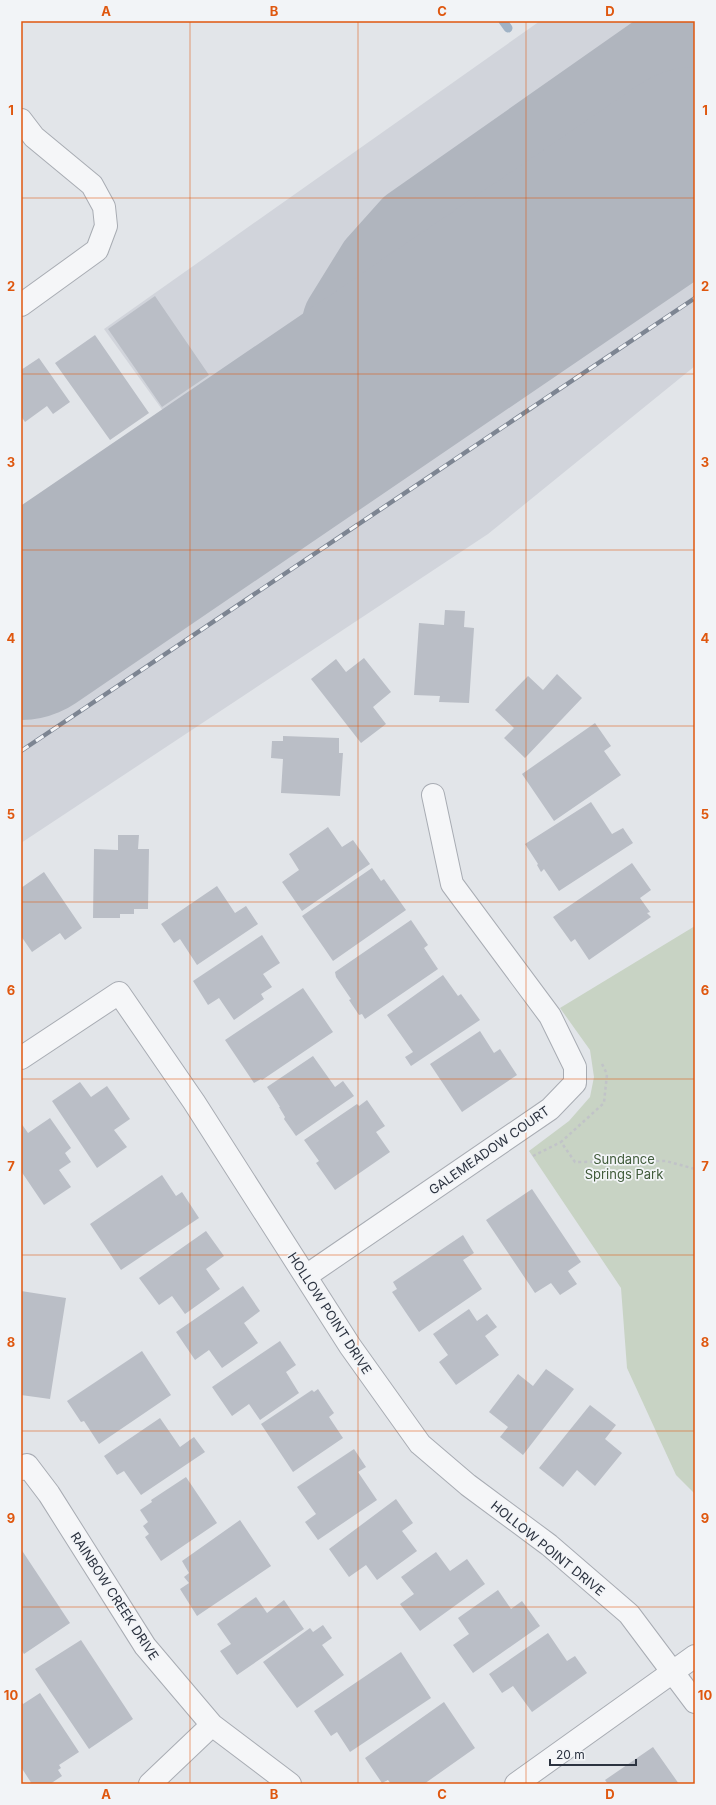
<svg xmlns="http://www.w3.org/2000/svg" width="716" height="1805" font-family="Inter,sans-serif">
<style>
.built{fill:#d1d4db}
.green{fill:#c8d3c4}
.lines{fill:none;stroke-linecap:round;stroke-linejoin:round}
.stream{stroke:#a0b3c6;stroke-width:9}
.taxiway{stroke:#b0b5be;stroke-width:78}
.runway{stroke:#b0b5be;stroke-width:194}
.building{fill:#babec6}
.minor-casing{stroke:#a8acb3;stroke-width:24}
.path{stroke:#c1c3c8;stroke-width:2.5;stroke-dasharray:3 3;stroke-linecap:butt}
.minor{stroke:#f5f6f8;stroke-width:22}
.rail-casing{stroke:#7d8592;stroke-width:4.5}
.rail{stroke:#f2f4f7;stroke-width:3;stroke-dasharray:9;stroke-linecap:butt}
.grid{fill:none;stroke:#df570f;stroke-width:1;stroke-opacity:0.55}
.labels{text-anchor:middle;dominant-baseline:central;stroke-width:3.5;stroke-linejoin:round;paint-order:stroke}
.street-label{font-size:13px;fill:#2c3340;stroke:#f2f4f7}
.park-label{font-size:13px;fill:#405b3a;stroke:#f2f4f7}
.neatline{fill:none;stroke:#df570f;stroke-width:1.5}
.grid-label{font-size:13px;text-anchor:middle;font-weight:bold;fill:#df570f}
</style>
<rect width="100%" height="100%" fill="#e2e5e9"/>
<path class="built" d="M540 21H695V366L488 534 21 843V519L166 415 104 329Z"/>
<path class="green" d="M695 926V1494L676 1475 627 1368 621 1288 529 1151 569 1121 590 1097 594 1077 590 1050 560 1008Z"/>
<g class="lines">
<path class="stream" d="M503 21 508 28"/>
<path class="taxiway" d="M332 411 329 366 342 319 376 264 410 226 695 26"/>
<path class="runway" d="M21 623 695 164"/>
</g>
<path class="building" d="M155 296 209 375 162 407 108 329Z
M95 335 149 413 110 440 55 363Z
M39 358 70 402 53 414 47 406 25 422 21 416V370Z
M445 610 465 611 464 627 474 628 469 703 439 702 440 696 414 695 419 623 444 625Z
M364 658 391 692 373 707 386 724 361 743 311 679 336 659 346 672Z
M557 674 582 698 525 758 504 738 514 728 495 710 528 676 543 690Z
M595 723 611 746 604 751 621 775 554 821 522 774Z
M283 736 339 738V753H343L340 796 281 793 283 759 271 758 272 741H283Z
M591 802 612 834 623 828 633 843 559 891 544 869 541 872 537 865 538 864 525 844Z
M328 827 342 847 353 840 370 864 302 911 282 882 299 870 289 854Z
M118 835H139L138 849H149L148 909H134V914H120V918H93L94 849 118 850Z
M632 863 651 890 640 898 650 912 647 913 651 917 589 960 575 939 571 942 553 917Z
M372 868 381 881 384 879 406 910 333 961 302 916Z
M44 872 82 928 65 940 60 933 32 952 21 936V888Z
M217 886 235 913 246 906 258 924 197 965 180 939 174 943 161 924Z
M411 920 428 945 424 948 438 969 365 1019 362 1014 359 1015 349 1000 351 999 336 977 335 972Z
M262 935 280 963 263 974 272 987 261 994 264 999 234 1020 219 998 208 1005 193 981Z
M443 975 458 996 461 994 480 1020 411 1066 405 1057 413 1052 387 1015Z
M303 988 333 1032 262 1080 261 1079 254 1083 225 1040Z
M480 1031 494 1053 500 1049 517 1075 462 1112 430 1064Z
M313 1056 335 1087 343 1081 354 1096 296 1136 284 1119 285 1117 279 1107H280L267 1087Z
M80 1082 91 1097 107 1086 130 1119 114 1130 127 1147 97 1168 52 1101Z
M367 1100 385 1126 376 1132 390 1152 335 1190 316 1163 319 1161 304 1140 357 1104 359 1106Z
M50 1118 71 1148 65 1153 71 1162 59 1170 71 1187 44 1205 21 1171V1123L28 1133Z
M162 1175 176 1196 182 1192 199 1218 121 1270 90 1224Z
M532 1189 581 1262 568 1271 577 1284 560 1295 551 1283 535 1293 486 1220Z
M206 1231 224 1256 206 1269 220 1289 185 1314 172 1296 159 1305 139 1278Z
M463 1235 474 1253 463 1260 482 1289 419 1332 392 1292 397 1289 393 1282Z
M243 1286 260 1311 244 1323 258 1343 222 1368 209 1350 195 1360 176 1332Z
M21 1291 66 1298 50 1399 21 1395Z
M469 1309 477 1321 487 1314 497 1327 485 1336 499 1355 456 1385 439 1362 448 1355 433 1334Z
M280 1341 296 1365 286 1372 299 1393 260 1420 249 1404 232 1416 212 1387Z
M142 1351 171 1395 99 1444 84 1421 81 1422 67 1401Z
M546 1369 574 1389 523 1455 500 1437 508 1427 489 1412 518 1374 533 1386Z
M318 1389 334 1413 329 1417 343 1438 293 1472 261 1424 312 1390 314 1392Z
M590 1405 616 1425 605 1439 622 1453 595 1486 577 1470 563 1487 539 1468Z
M160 1418 180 1447 194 1437 205 1452 141 1495 124 1471 117 1475 104 1456Z
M354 1449 366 1467 358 1472 377 1500 318 1540 305 1522 316 1514 297 1487Z
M186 1477 217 1523 161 1561 145 1537 149 1534 143 1526 148 1522 140 1510 152 1502 151 1500Z
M396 1499 413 1523 402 1531 417 1551 377 1580 366 1565 349 1577 329 1549Z
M240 1520 271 1566 197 1616 180 1589 189 1583 184 1577 189 1573 182 1561Z
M21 1549 70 1623 24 1654 21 1649Z
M436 1552 450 1571 467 1559 485 1584 420 1631 400 1604 414 1594 401 1577Z
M498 1590 511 1609 522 1601 540 1626 473 1673 453 1645 469 1634 458 1618Z
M256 1597 267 1613 284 1600 304 1629 237 1675 220 1651 231 1644 217 1624Z
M323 1625 332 1638 322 1645 344 1675 297 1708 263 1662 310 1628 313 1632Z
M548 1633 567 1661 575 1656 587 1673 532 1712 513 1686 502 1693 489 1674Z
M81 1640 133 1719 89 1749 35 1669Z
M401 1652 431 1698 350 1752 337 1732 331 1736 314 1711Z
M40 1693 79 1752 59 1765 61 1768 58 1770 62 1776 50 1784H32L21 1767V1701L23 1704Z
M444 1702 475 1748 424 1784H391L388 1780 382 1783 365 1758Z
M653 1747 679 1784H608L605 1780Z"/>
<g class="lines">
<g class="minor-casing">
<path id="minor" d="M21 120 34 137 92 185 104 207 106 226 97 250 21 305
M21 1058 119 993 194 1102 350 1346 420 1444 468 1485 549 1545 629 1614 695 1702
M306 1276 550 1109 575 1083V1067L550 1016 452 884 433 795
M21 1469 27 1465 49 1494 145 1646 212 1725 290 1784
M150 1784 212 1725
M516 1784 695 1656"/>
</g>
<path class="path" d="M602 1064 607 1074 604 1103 561 1142 575 1162 666 1161 695 1169
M533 1156 561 1142"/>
<use href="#minor" class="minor"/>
<g class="rail-casing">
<path id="rail" d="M21 751 695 298"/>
</g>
<use href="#rail" class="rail"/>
</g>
<path class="grid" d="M190 21V1784M358 21V1784M526 21V1784M21 198H695M21 374H695M21 550H695M21 726H695M21 902H695M21 1079H695M21 1255H695M21 1431H695M21 1607H695"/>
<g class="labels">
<g class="street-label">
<text transform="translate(489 1150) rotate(-35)">GALEMEADOW COURT</text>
<text transform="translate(330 1313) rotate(57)">HOLLOW POINT DRIVE</text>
<text transform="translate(548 1548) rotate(39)">HOLLOW POINT DRIVE</text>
<text transform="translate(115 1596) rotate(57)">RAINBOW CREEK DRIVE</text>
</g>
<g class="park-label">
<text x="624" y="1159">Sundance<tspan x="624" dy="15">Springs Park</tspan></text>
</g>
</g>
<rect width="716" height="1805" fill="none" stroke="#f2f4f7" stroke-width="44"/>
<path d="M550 1759v6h86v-6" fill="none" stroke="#2c3340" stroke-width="2"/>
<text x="556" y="1759" font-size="12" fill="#2c3340" stroke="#f2f4f7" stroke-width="3" paint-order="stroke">20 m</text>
<rect x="22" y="22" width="672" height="1761" class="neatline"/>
<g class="grid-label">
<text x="106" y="16">A</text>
<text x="274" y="16">B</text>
<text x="442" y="16">C</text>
<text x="610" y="16">D</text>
<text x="11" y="115">1</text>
<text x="705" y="115">1</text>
<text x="11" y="291">2</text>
<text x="705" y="291">2</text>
<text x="11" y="467">3</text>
<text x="705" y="467">3</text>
<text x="11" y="643">4</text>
<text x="705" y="643">4</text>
<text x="11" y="819">5</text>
<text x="705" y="819">5</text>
<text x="11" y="995">6</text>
<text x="705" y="995">6</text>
<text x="11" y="1171">7</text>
<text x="705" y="1171">7</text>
<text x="11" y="1347">8</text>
<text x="705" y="1347">8</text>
<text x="11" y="1523">9</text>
<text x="705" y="1523">9</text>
<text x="11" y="1700">10</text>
<text x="705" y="1700">10</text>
<text x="106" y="1799">A</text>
<text x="274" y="1799">B</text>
<text x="442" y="1799">C</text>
<text x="610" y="1799">D</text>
</g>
</svg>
